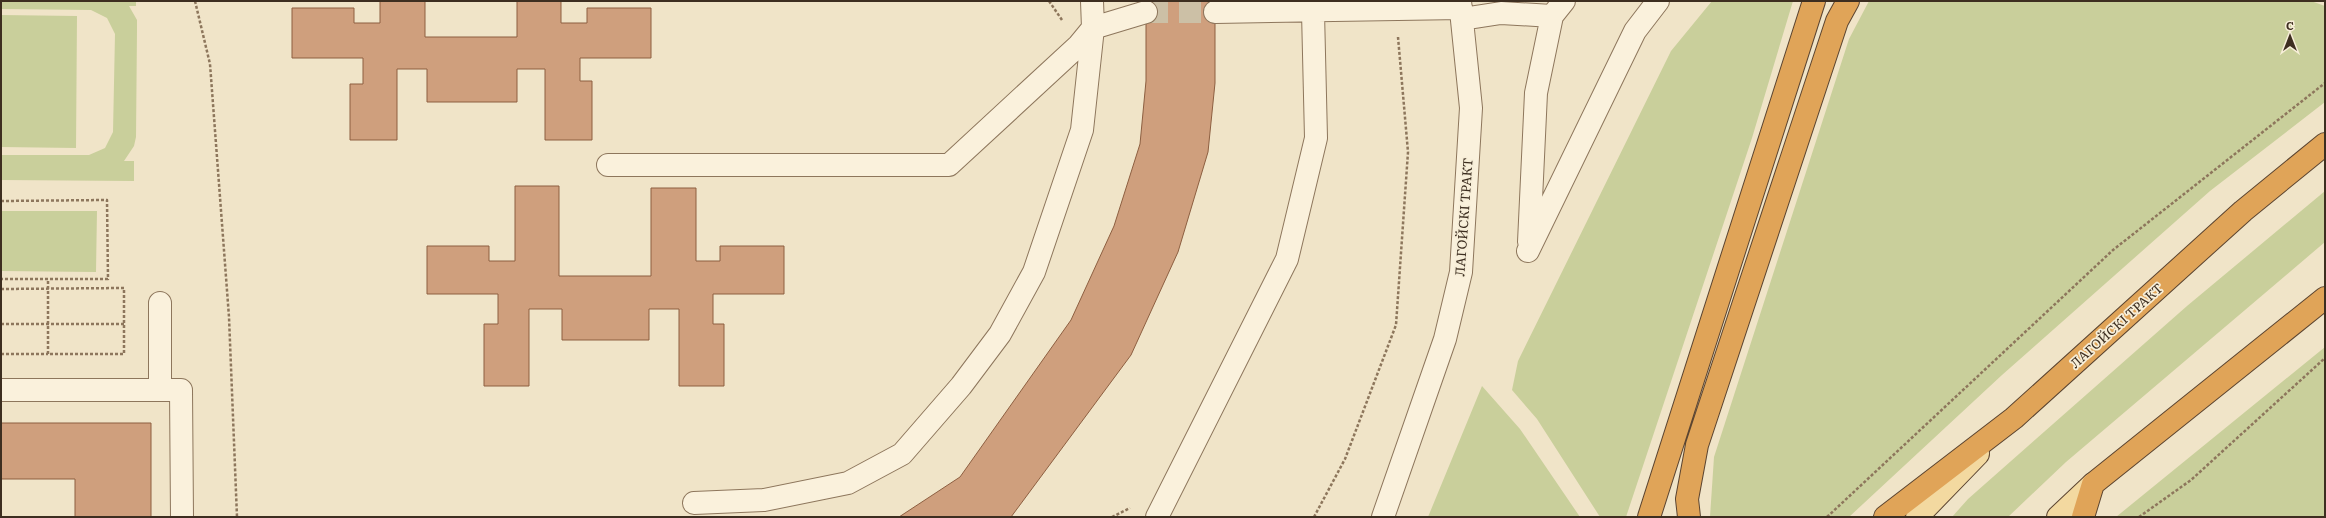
<svg xmlns="http://www.w3.org/2000/svg" width="2326" height="518" font-family="Literata,serif">
<style>
.green{fill:#c9cf9b}
.building{fill:#cf9f7d;stroke:#8d5f41}
.lines{fill:none;stroke-linecap:round;stroke-linejoin:round}
.minor-tunnel{stroke:#ccc0a6;stroke-width:22;stroke-dasharray:22 11;stroke-linecap:butt}
.minor-casing{stroke:#8d765c;stroke-width:24}
.major-casing{stroke:#5b4430;stroke-width:24}
.highway-casing{stroke:#5b4430;stroke-width:24}
.path{stroke:#8d765c;stroke-width:2.5;stroke-dasharray:3 2;stroke-linecap:butt}
.minor{stroke:#faf1dc;stroke-width:22}
.major{stroke:#f3d9a0;stroke-width:22}
.highway{stroke:#e0a458;stroke-width:22}
.labels{text-anchor:middle;dominant-baseline:central;stroke-width:3.5;stroke-linejoin:round;paint-order:stroke}
.street-label{font-size:13px;fill:#3d2e20;stroke:#f7eed8}
</style>
<rect width="100%" height="100%" fill="#f0e4c8"/>
<path class="green" d="M1 1H136V6H129L137 20V30L136 137 134 146 124 161H134V181L1 180V155H89L105 148 113 132 115 34 107 18 91 10 1 9Z
M1712 1H1793L1752 138 1626 517H1600L1537 419 1512 390 1518 361 1671 51Z
M1869 1H2311L2325 6V102L2210 191 2002 375 1849 517H1710L1714 457 1849 39Z
M1 15 77 16 76 148 1 147Z
M2325 191V242L2066 462 2008 517H1952L1968 499 2187 306Z
M1 211H97L96 272 1 271Z
M2325 347V517H2116Z
M1482 386 1520 429 1580 517H1428Z"/>
<path class="building" d="M380 1H425V37H517V1H561V23H587V8H651V58H580V81H592V140H545V69H517V102H427V69H397V140H350V84H363V58H292V8H354V23H380Z
M1146 1H1215V83L1208 152 1178 252 1131 355 1011 517H899L960 477 1071 320 1114 226 1140 144 1146 81Z
M515 186H559V276H651V188H696V261H720V246H784V294H713V324H724V386H679V309H649V340H562V309H529V386H484V324H498V294H427V246H489V261H515Z
M1 423H151V517H75V479H1Z"/>
<g class="lines">
<path class="minor-tunnel" d="M1146 12H1215"/>
<g class="minor-casing">
<path id="minor" d="M1092 1 1093 28 1146 12
M1215 12 1461 8
M1462 19 1501 13 1552 16 1564 1
M608 165H949L1079 45 1093 28 1082 130 1034 272 1000 334 961 386 902 454 848 483 764 500 694 503
M1529 242 1536 93 1552 16
M1528 251 1635 31 1658 1
M160 303V390
M1 390H181L182 517
M1157 517 1287 259 1316 138 1313 12
M1383 517 1445 339 1461 272 1471 108 1460 1"/>
</g>
<g class="major-casing">
<path id="major" d="M1917 517 1978 454
M2058 517 2093 484"/>
</g>
<g class="highway-casing">
<path id="highway" d="M1649 517 1814 1
M1689 517 1687 499 1697 445 1837 21 1848 1
M1885 517 2014 418 2243 211 2325 144
M2083 517 2093 484 2325 298"/>
</g>
<path class="path" d="M195 1 210 64 229 317 237 517
M1049 1 1062 20
M1 201 107 200 108 279H1
M1 289 124 288V354H48C48 329 48 304 48 279
M1 324H124
M1 354H48
M1112 517 1130 508
M1314 517 1345 459 1396 325 1408 152 1398 37
M1827 517 2113 250 2325 83
M2139 517 2191 480 2325 358"/>
<use href="#minor" class="minor"/>
<use href="#major" class="major"/>
<use href="#highway" class="highway"/>
</g>
<g class="labels">
<g class="street-label">
<text transform="translate(1463 217) rotate(-86)">ЛАГОЙСКІ ТРАКТ</text>
<text transform="translate(2116 325) rotate(-42)">ЛАГОЙСКІ ТРАКТ</text>
</g>
</g>
<rect width="2326" height="518" fill="none" stroke="#3d2e20" stroke-width="4"/>
<g transform="translate(2290 36)" stroke="#f7eed8" stroke-width="3" paint-order="stroke">
<path d="M0-3L7 15L0 10L-7 15Z" fill="#3d2e20"/>
<text y="-6" font-size="11" font-weight="bold" text-anchor="middle" fill="#3d2e20">С</text>
</g>
</svg>
